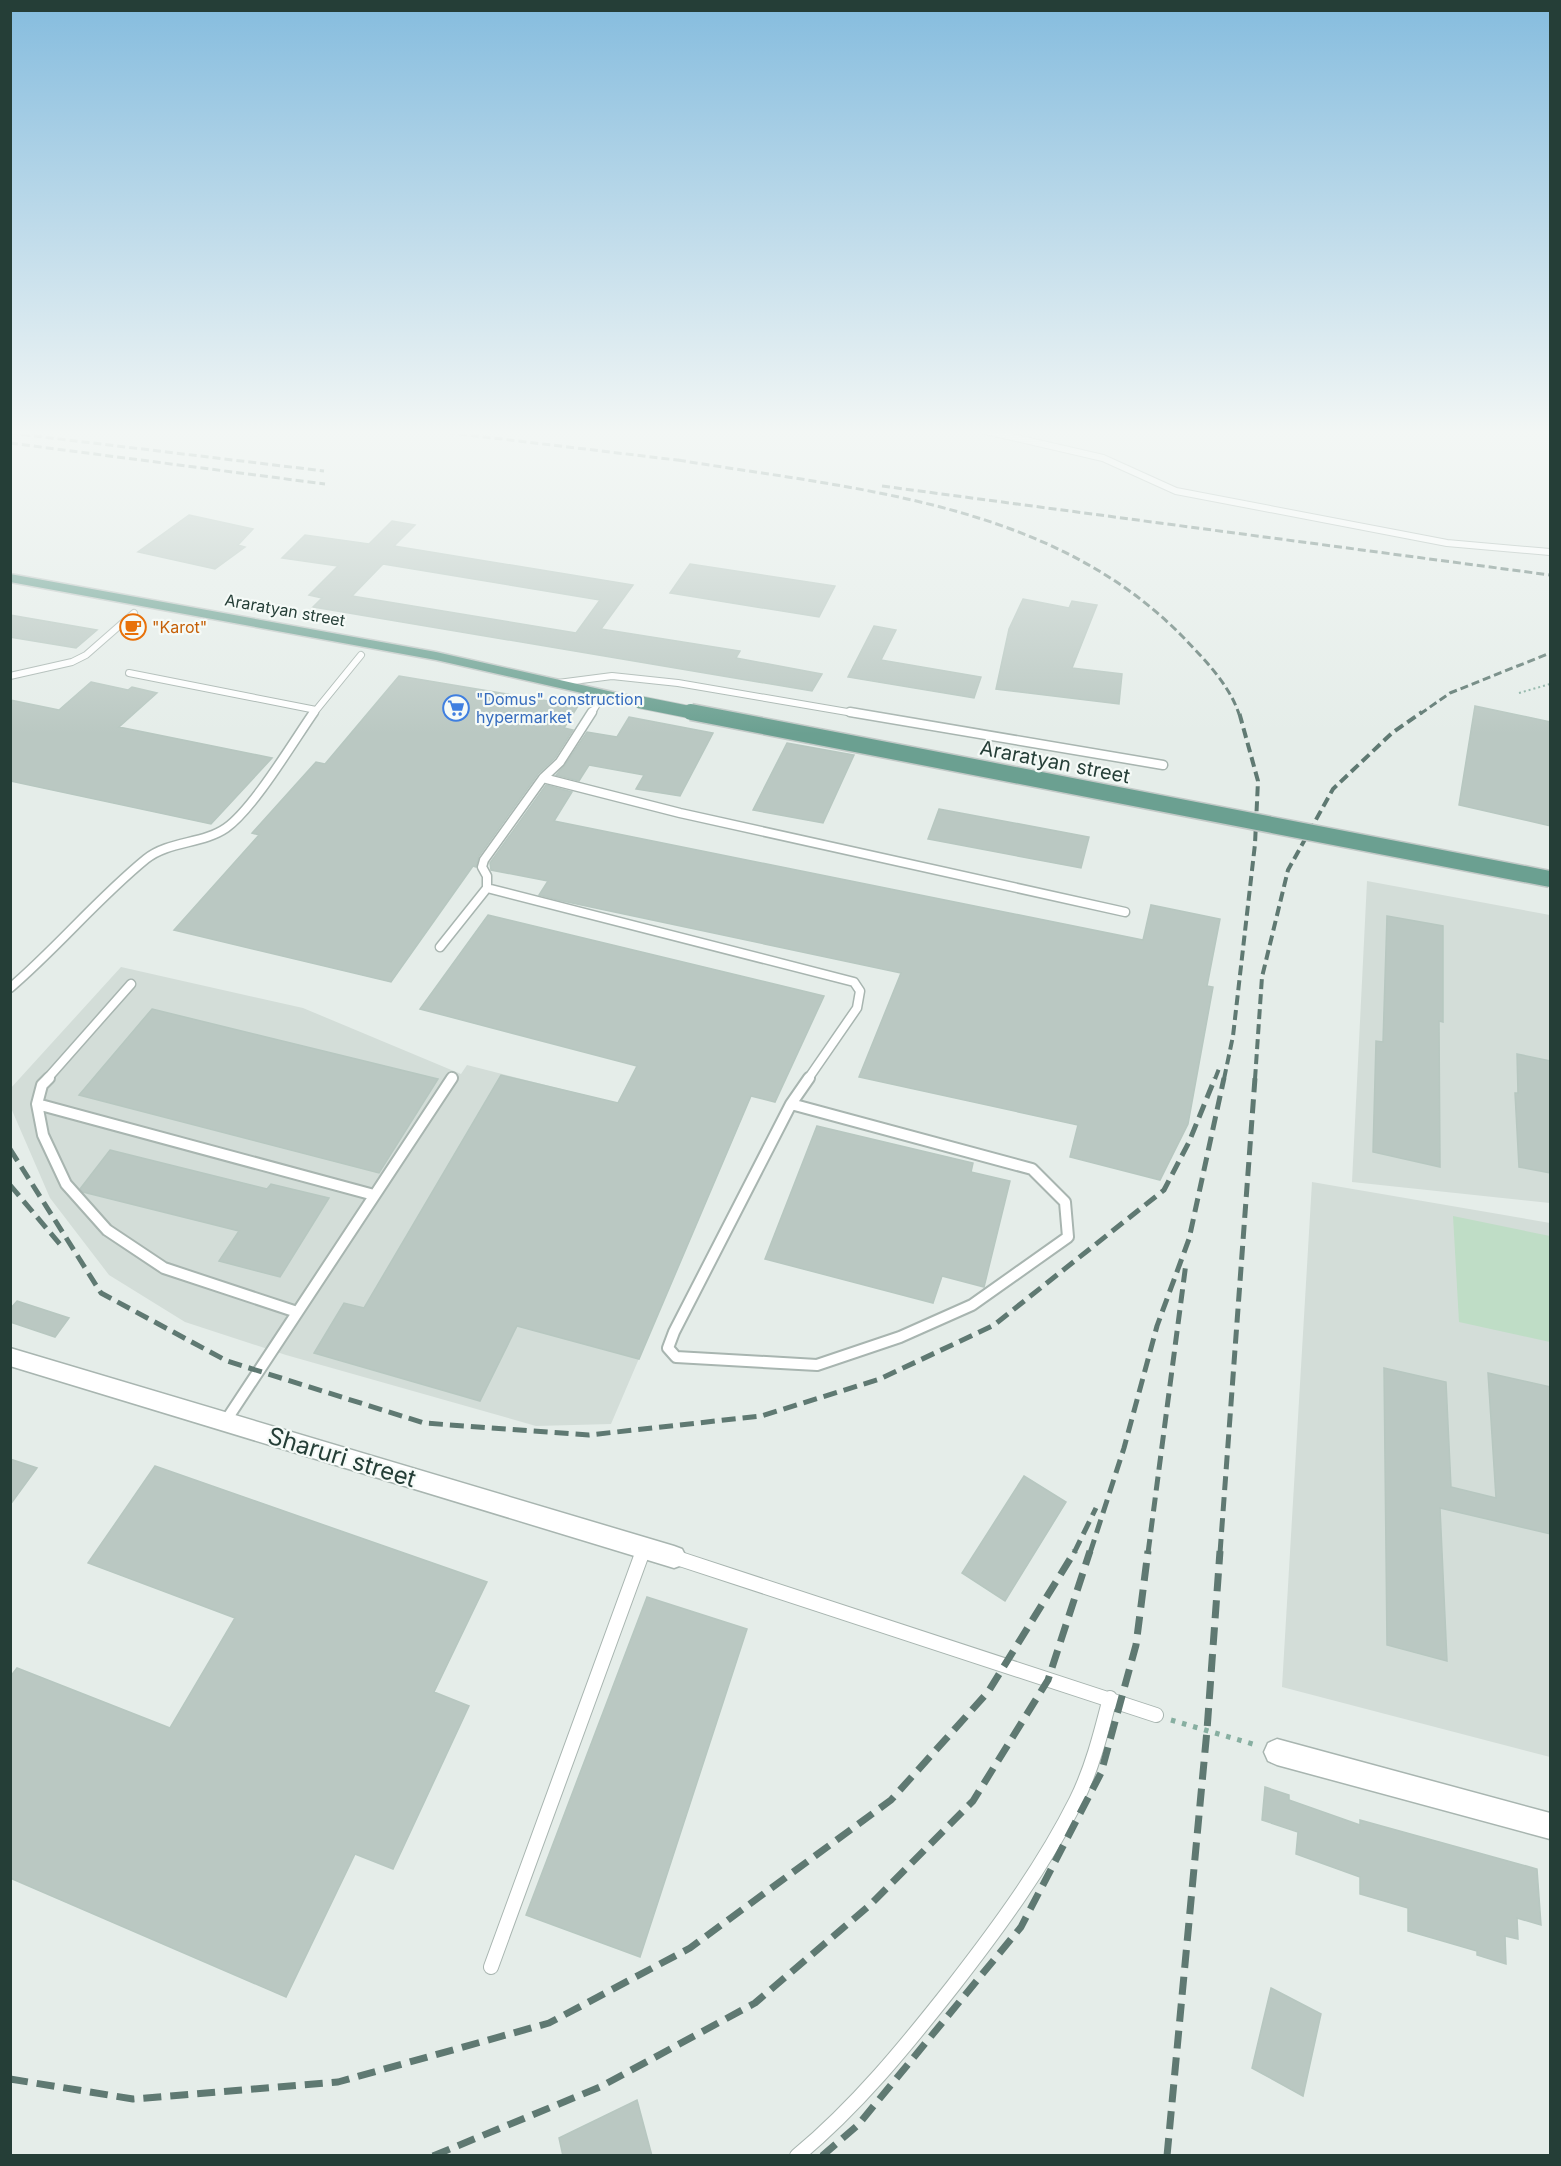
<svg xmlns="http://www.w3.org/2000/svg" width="1561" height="2166" font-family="Inter,sans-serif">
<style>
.built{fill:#d3ddd8}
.green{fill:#bfddc6}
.building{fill:#bac8c2;stroke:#b7c7c0;stroke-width:1.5;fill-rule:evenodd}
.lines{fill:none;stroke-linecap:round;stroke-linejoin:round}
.lane-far3-casing{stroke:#a8b5b0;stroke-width:8}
.lane-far2-casing{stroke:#a8b5b0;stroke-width:11}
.lane-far1-casing{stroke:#a8b5b0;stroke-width:14}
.lane-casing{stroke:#a8b5b0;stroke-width:16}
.street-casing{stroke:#a8b5b0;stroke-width:3}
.primary-casing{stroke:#c2c9c7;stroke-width:3}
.path-far1{stroke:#87afa1;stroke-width:2;stroke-dasharray:2 3;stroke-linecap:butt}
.path{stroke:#87afa1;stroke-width:5;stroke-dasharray:4.5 7;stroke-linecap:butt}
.lane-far3{stroke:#fff;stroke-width:6}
.lane-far2{stroke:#fff;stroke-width:8}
.lane-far1{stroke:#fff;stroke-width:10}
.lane{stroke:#fff;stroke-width:14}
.street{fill:#fff;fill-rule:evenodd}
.primary{fill:#6ba091;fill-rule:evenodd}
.rail-far3{stroke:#5f7972;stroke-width:3;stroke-dasharray:8 4;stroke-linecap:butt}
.rail-far2{stroke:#5f7972;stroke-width:4;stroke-dasharray:10 5;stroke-linecap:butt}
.rail-far1{stroke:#5f7972;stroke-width:5;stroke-dasharray:14 7;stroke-linecap:butt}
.rail{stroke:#5f7972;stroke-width:7;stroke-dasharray:18 9;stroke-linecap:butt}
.primary-bridge-far1-casing{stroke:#c2c9c7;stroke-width:14;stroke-linecap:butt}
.primary-bridge-casing{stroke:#c2c9c7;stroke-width:19;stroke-linecap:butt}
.primary-bridge-far1{stroke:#6ba091;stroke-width:12}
.primary-bridge{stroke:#6ba091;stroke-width:16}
.labels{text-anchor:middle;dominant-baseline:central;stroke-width:4.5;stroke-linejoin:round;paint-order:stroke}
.far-street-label{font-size:16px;fill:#253e37;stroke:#f5faf7}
.far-food-label{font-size:16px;fill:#c56008;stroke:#f5faf7;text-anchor:start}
.far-shop-label{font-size:16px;fill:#366cbe;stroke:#f5faf7;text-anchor:start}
.street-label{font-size:20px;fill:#253e37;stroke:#f5faf7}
.near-street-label{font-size:24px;fill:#253e37;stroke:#f5faf7}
</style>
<rect width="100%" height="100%" fill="#e5ede9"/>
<path class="built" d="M1367 881 1550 915V1203L1352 1182Z
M121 967 303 1008 461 1074 467 1065 617 1103 627 1085 744 1113 611 1424 536 1426 286 1355 185 1322 109 1275 50 1198 11 1108 10 1089Z
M1312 1182 1550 1223V1757L1282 1687Z"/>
<path class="green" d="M1453 1216 1550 1236V1342L1459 1322Z"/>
<path class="building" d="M189 515 253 529 238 545 245 547 215 569 138 552Z
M392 521 415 525 394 546 633 585 601 629 740 651 736 658 822 674 812 691 313 607 322 598 309 595 338 566 282 558 305 535 369 544ZM383 564 600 600 576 633 352 596Z
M690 564 835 586 819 617 670 593Z
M1023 599 1069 608 1072 601 1097 605 1072 668 1122 674 1119 704 996 689 1009 629Z
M10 615 97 630 76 648 10 637Z
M874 626 896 630 881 660 981 677 974 698 848 677Z
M399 676 578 706 564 728 573 730 555 758 538 774 479 856 476 867 473 866 391 982 174 930 259 835 252 833 316 762 325 764Z
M91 682 128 690 132 687 157 693 119 727 272 758 211 824 10 781V700L59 710Z
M1475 706 1551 722V826L1459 805Z
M629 717 713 733 680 796 636 789 644 775 589 765 579 781 556 775 565 765 587 732 617 737Z
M787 743 854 755 823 823 753 810Z
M546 785 572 792 554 821 1143 940 1151 905 1220 919 1207 986 1213 987 1188 1124 1160 1180 1070 1157 1078 1125 859 1077 901 973 558 900 539 895 548 881 491 870 490 863Z
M939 809 1089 837 1081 868 928 839Z
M488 915 824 996 775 1102 751 1096 639 1359 517 1326 480 1401 314 1353 344 1303 364 1308 501 1075 618 1103 637 1066 420 1009Z
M1387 916 1443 926V1022L1439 1021 1440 1167 1373 1152 1376 1041 1383 1042Z
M152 1009 438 1079 379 1173 79 1095Z
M1517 1054 1551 1061V1173L1519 1167 1515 1093H1518Z
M817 1126 973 1163 971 1172 1010 1181 984 1287 942 1276 933 1303 765 1259Z
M110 1150 267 1189 271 1184 329 1198 280 1277 219 1261 239 1231 83 1192 80 1189Z
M17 1301 69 1318 55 1337 10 1322V1309Z
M1384 1368 1446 1382 1451 1487 1496 1498 1488 1373 1551 1387V1534L1440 1508 1447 1661 1387 1645Z
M10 1459 37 1468 10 1505Z
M155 1466 487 1582 434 1692 469 1706 393 1869 355 1854 286 1997 10 1878V1677L17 1668 170 1728 235 1618 88 1563Z
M1024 1476 1066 1502 1005 1601 962 1573Z
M647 1597 747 1629 640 1957 526 1915Z
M1265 1787 1289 1795V1800L1360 1825V1820L1537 1869 1541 1925 1517 1918 1518 1939 1505 1936 1506 1964 1477 1955V1951L1408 1931V1908L1360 1894V1877L1296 1854 1298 1832 1262 1820Z
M1271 1988 1321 2014 1303 2096 1252 2068Z
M637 2100 652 2156H563L559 2138Z"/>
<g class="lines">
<g class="lane-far3-casing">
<path id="lane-far3" d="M986 431 1103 458 1176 491 1447 543 1550 552
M129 673 316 710
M10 676 72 662 86 655 134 613
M558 683 612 676 678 683 859 714
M313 714 361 655
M591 714 603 695"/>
</g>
<g class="lane-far2-casing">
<path id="lane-far2" d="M592 712 560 762 543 778 680 813 1125 912
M850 712 1163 765
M487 888 854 982 860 991 857 1008 808 1079
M440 947 487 888V876L482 867 484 860 543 778
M10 988C58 947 97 899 146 859 168 841 203 844 226 828 254 808 293 742 314 712
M47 1079 131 984
M451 1079 452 1077"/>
</g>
<g class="lane-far1-casing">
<path id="lane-far1" d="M49 1078 42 1085 37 1104 43 1135 66 1184 107 1230 164 1268 297 1312
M37 1104 374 1195
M791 1104 1032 1169 1065 1202 1068 1237 972 1305 900 1337 817 1365 676 1357 668 1348 674 1332Z
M791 1104 809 1078
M225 1422 452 1078
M642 1553 644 1548"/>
</g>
<g class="lane-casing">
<path id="lane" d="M674 1557 1156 1715
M491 1967 643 1551
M797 2156C857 2106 905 2047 953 1986 998 1928 1043 1867 1076 1801 1092 1769 1101 1733 1110 1698"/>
</g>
<g class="street-casing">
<path id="street" d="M10 1348 674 1546 682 1549 686 1557 682 1565 674 1568 10 1366Z
M1277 1739 1550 1813V1839L1277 1765 1268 1761 1264 1752 1268 1743Z"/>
</g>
<g class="primary-casing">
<path id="primary" d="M10 574 436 652 639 698 646 702 639 706 436 660 10 582Z"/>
</g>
<path class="path-far1" d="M1519 693 1550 684"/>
<path class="path" d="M1171 1720 1256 1745"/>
<use href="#lane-far3" class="lane-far3"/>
<use href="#lane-far2" class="lane-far2"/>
<use href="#lane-far1" class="lane-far1"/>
<use href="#lane" class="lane"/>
<use href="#street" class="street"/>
<use href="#primary" class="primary"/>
<path class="rail-far3" d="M435 431 685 461
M10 433 324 471
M10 443 325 484
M678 460C854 489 1051 502 1183 637 1204 659 1229 684 1239 714
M882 486 1550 575
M1420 714 1450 693 1550 653"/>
<path class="rail-far2" d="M1215 1079 1220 1066
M1224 1079 1233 1036 1255 844 1258 781 1239 712
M1255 1079 1262 977 1288 870 1333 789 1392 733 1422 712"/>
<path class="rail-far1" d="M10 1149 101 1293 227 1361 424 1423 589 1435 761 1416 880 1379 994 1325 1164 1190 1189 1142 1215 1078
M10 1185 64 1249
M1074 1553 1096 1508
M1090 1553 1124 1448 1157 1326 1189 1239 1224 1078
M1148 1553 1186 1263
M1220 1553 1255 1078"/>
<path class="rail" d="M10 2079 133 2099 338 2082 549 2023 690 1948 891 1800 988 1692 1075 1551
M433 2156 600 2087 755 2003 870 1905 973 1801 1048 1680 1090 1551
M822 2156 858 2125 1021 1927 1101 1773 1136 1645 1148 1551
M1167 2156 1207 1730 1220 1551"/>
<g class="primary-bridge-far1-casing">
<path id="primary-bridge-far1" d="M639 702 699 714"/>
</g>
<g class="primary-bridge-casing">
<path id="primary-bridge" d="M691 712 1550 879"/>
</g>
<use href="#primary-bridge-far1" class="primary-bridge-far1"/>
<use href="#primary-bridge" class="primary-bridge"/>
</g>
<linearGradient id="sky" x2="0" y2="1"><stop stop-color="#85bcde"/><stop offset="0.59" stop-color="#f3f7f5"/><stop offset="1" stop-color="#f3f7f5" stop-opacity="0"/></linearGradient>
<rect width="1561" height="734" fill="url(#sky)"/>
<defs>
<g id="cafe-ring" transform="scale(1.35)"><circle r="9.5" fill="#f5faf7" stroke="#e8710a" stroke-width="1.5"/><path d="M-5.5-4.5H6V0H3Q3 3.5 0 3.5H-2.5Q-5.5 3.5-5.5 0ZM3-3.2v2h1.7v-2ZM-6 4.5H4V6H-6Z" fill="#e8710a"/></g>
<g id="supermarket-ring" transform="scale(1.35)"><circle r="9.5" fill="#f5faf7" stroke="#3f7fe0" stroke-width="1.5"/><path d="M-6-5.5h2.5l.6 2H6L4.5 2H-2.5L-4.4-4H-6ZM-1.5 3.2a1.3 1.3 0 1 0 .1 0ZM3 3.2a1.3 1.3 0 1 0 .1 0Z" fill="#3f7fe0"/></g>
</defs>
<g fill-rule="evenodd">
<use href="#cafe-ring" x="133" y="627"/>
<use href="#supermarket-ring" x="456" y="708"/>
</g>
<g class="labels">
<g class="far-street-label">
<text transform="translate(285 610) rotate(10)">Araratyan street</text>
</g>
<g class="far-food-label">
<text x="152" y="627">"Karot"</text>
</g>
<g class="far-shop-label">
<text x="476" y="699">"Domus" construction<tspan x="476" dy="18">hypermarket</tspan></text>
</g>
<g class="street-label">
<text transform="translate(1055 762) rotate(11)">Araratyan street</text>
</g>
<g class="near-street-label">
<text transform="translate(342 1457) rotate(17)">Sharuri street</text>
</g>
</g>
<rect width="1561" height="2166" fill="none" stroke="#253e37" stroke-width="24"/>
</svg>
